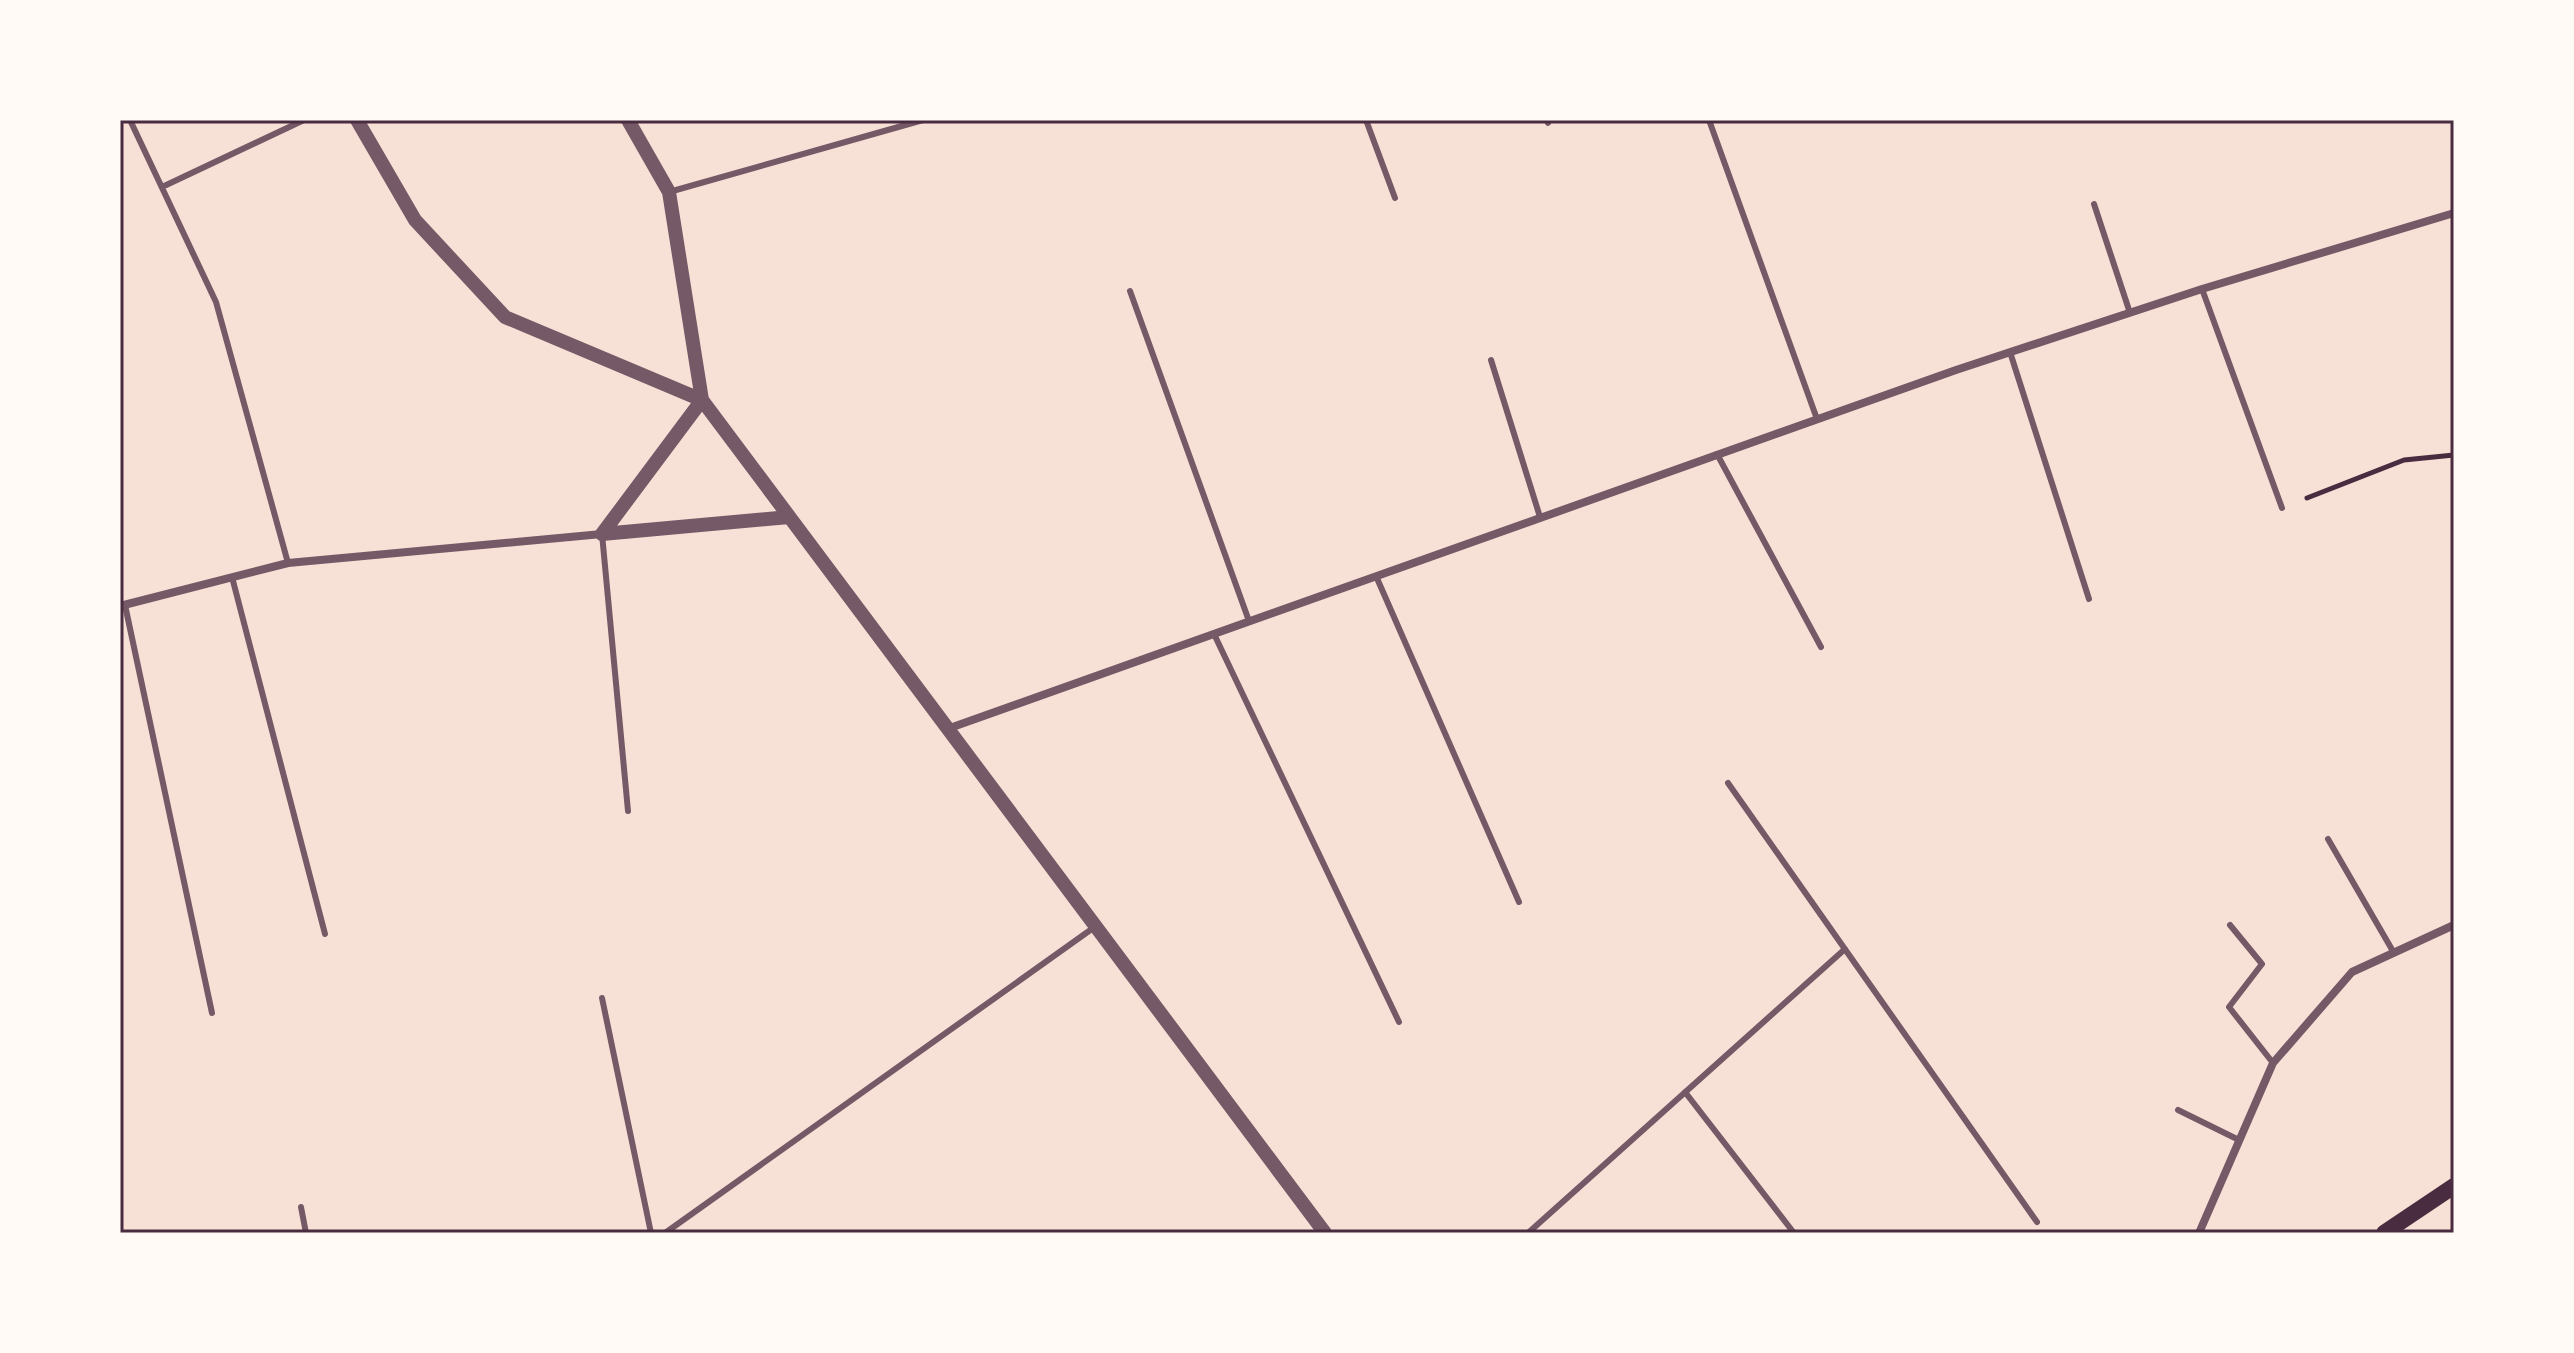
<svg xmlns="http://www.w3.org/2000/svg" width="2574" height="1353" font-family="'Roboto Condensed',sans-serif">
<style>
.lines{fill:none;stroke-linecap:round;stroke-linejoin:round}
.path{stroke:#4a2c40;stroke-width:5}
.service{stroke:#755966;stroke-width:6}
.minor{stroke:#755966;stroke-width:8}
.tertiary{stroke:#755966;stroke-width:14}
.secondary{stroke:#4a2c40;stroke-width:16}
.neatline{fill:none;stroke:#4a2c40;stroke-width:3}
</style>
<rect width="100%" height="100%" fill="#f7e1d7"/>
<g class="lines">
<path class="path" d="M2307 498 2404 460 2454 455"/>
<path class="service" d="M130 120 216 302 288 563
M1366 120 1395 198
M1547 120 1548 123
M1709 120 1817 419
M162 187 304 120
M669 192 923 120
M2094 204 2130 313
M2202 289 2282 508
M1130 291 1249 621
M2010 352 2089 599
M1491 360 1540 517
M1717 454 1821 647
M602 534 628 811
M1376 576 1519 902
M232 577 325 934
M125 605 212 1013
M1214 634 1399 1022
M1728 783 2037 1222
M2328 839 2394 953
M2230 925 2262 964 2229 1007 2273 1063
M602 998 651 1233
M1685 1092 1794 1233
M2178 1110 2239 1140
M301 1207 306 1233
M665 1233 1096 926
M1528 1233 1845 949"/>
<path class="minor" d="M120 606 288 563 602 534
M947 729 1956 370 2202 289 2454 213
M2199 1233 2273 1063 2352 972 2454 925"/>
<path class="tertiary" d="M357 120 415 220 505 317 702 400 669 192 628 120
M602 534 702 400 1325 1233
M602 534 789 517"/>
<path class="secondary" d="M2384 1233 2454 1186"/>
</g>
<rect width="2574" height="1353" fill="none" stroke="#fffaf5" stroke-width="244"/>
<rect x="122" y="122" width="2330" height="1109" class="neatline"/>
</svg>
